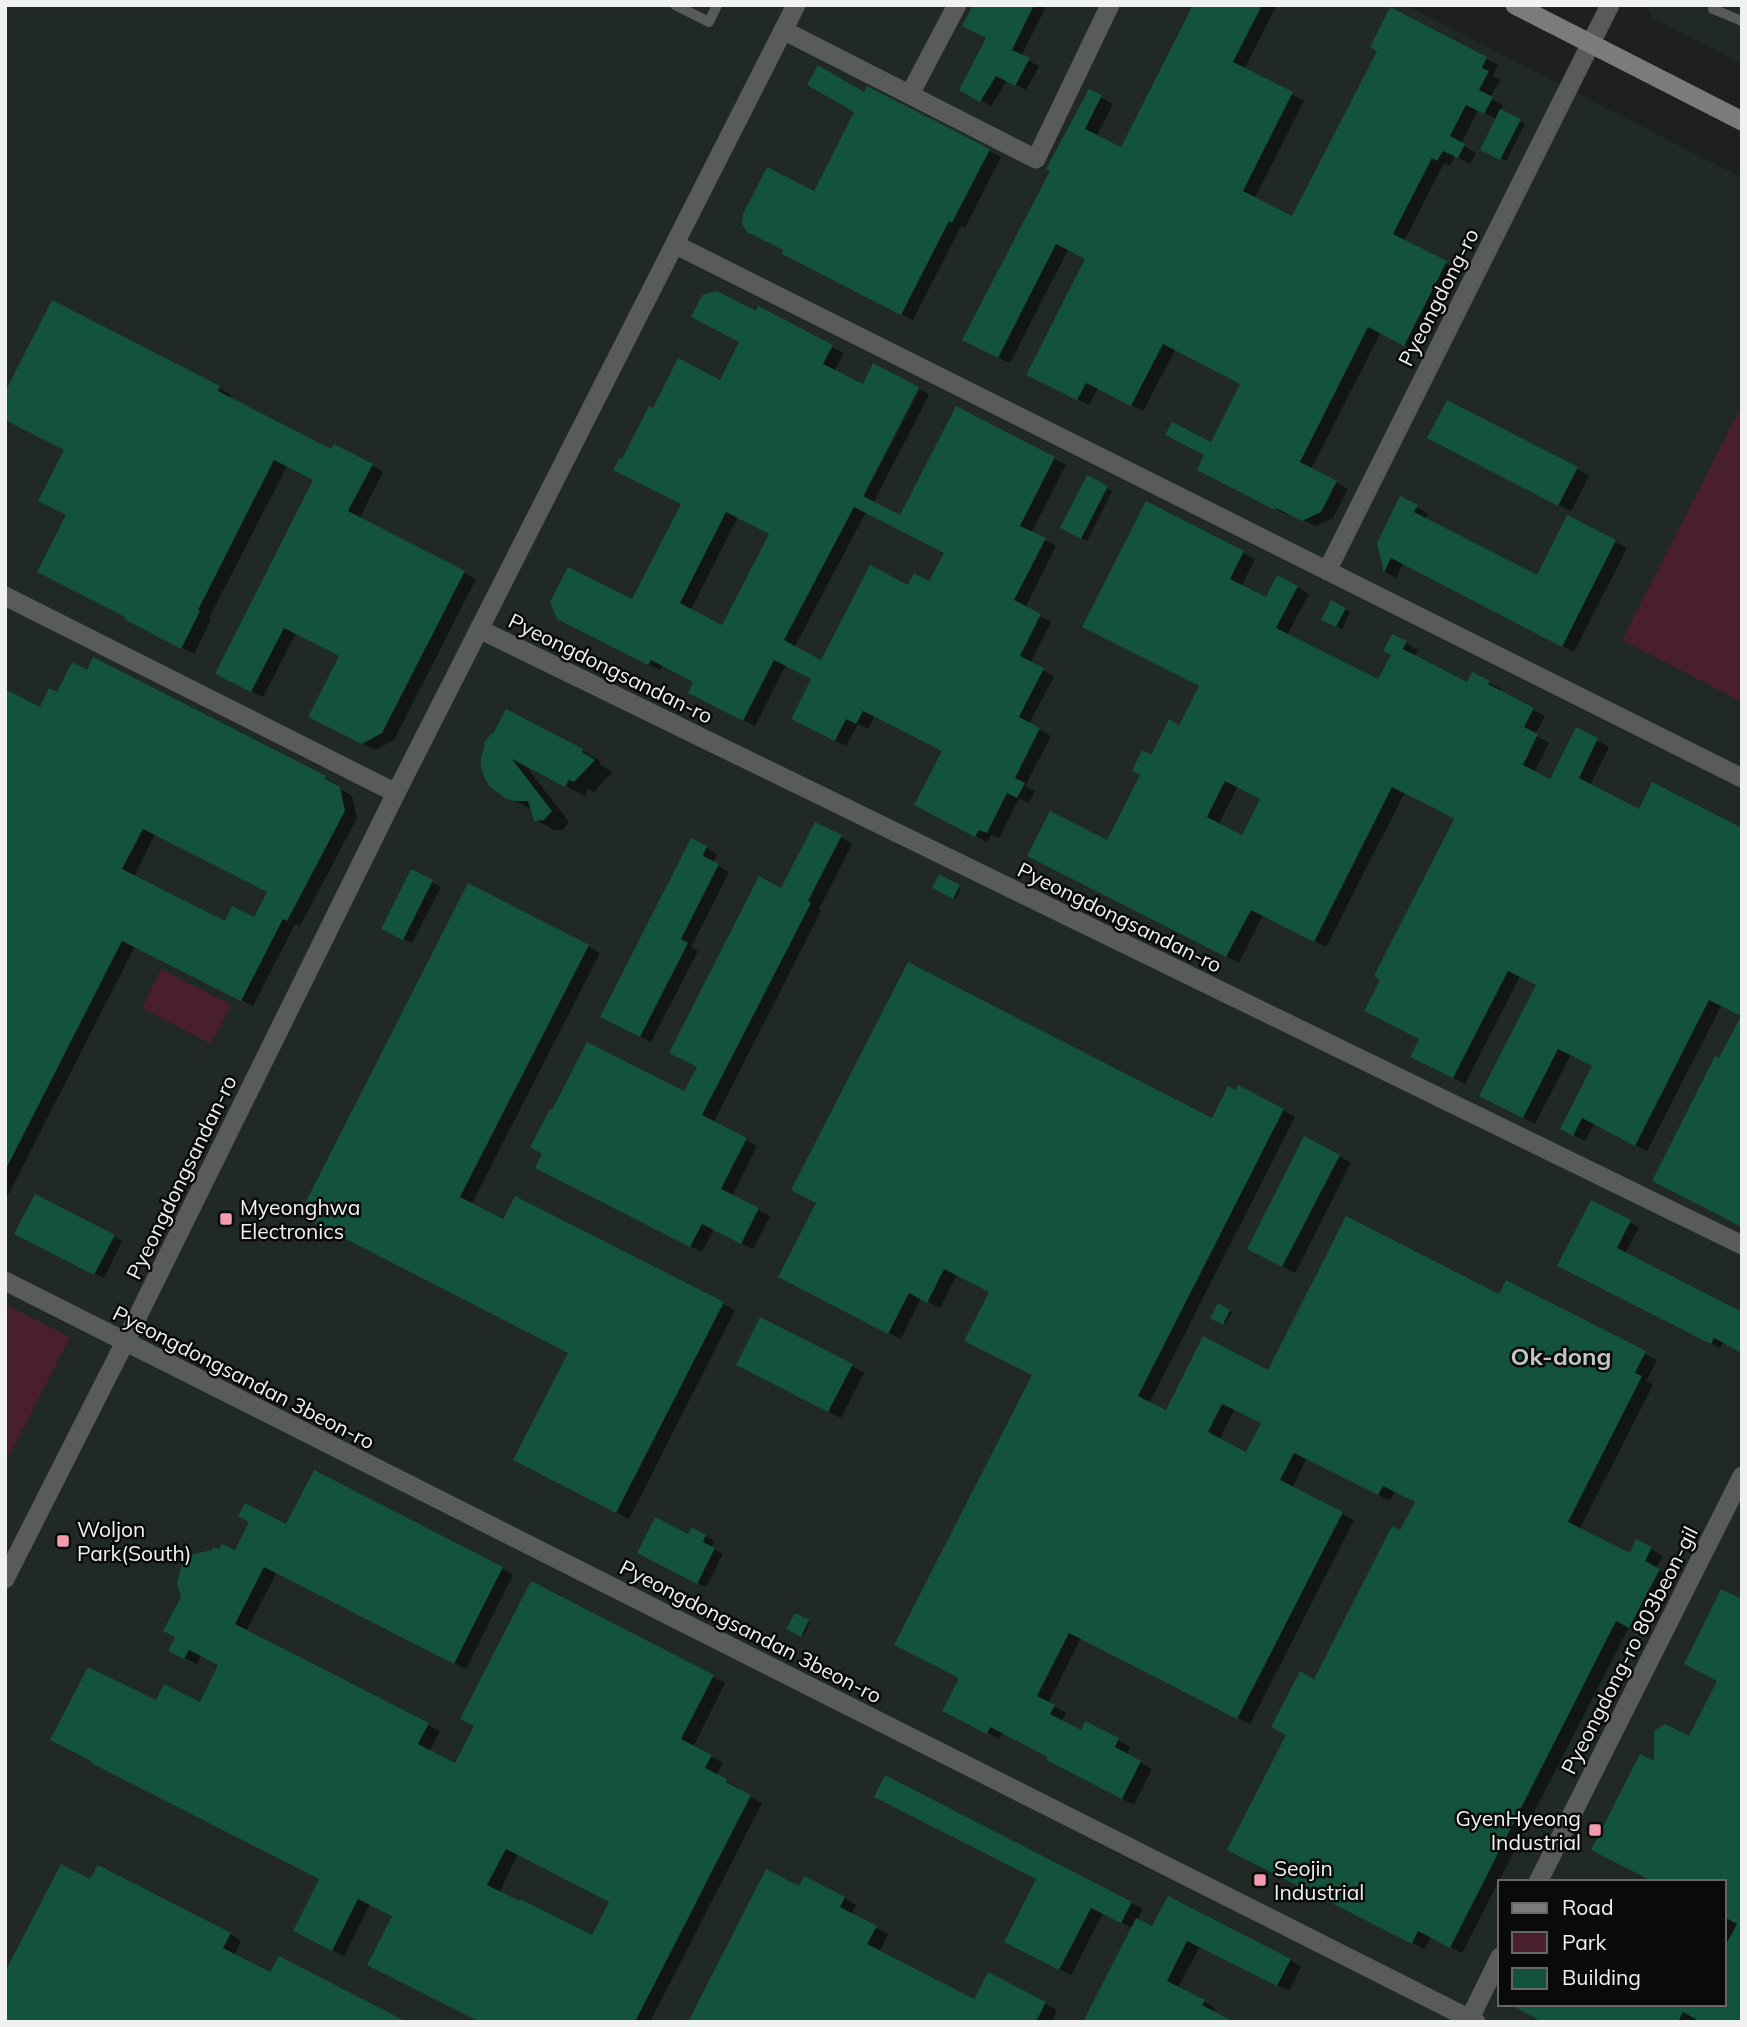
<svg xmlns="http://www.w3.org/2000/svg" width="1747" height="2027" font-family="Mulish,sans-serif">
<style>
.built{fill:#202925;fill-rule:evenodd}
.green{fill:#481f2b}
.shadow{fill:#0007;fill-rule:evenodd}
.building{fill:#13523b;fill-rule:evenodd}
.lines{fill:none;stroke-linecap:round;stroke-linejoin:round}
.service{stroke:#595a5a;stroke-width:10}
.minor{stroke:#595a5a;stroke-width:19}
.tertiary{stroke:#595a5a;stroke-width:19}
.secondary{stroke:#797c7a;stroke-width:19}
.poi-dot{fill:#f29aaf;stroke:#090a09;stroke-width:2.5}
.labels{text-anchor:middle;dominant-baseline:central;stroke-width:5;stroke-linejoin:round;paint-order:stroke}
.street-label{font-size:21px;fill:#f0f2f1;stroke:#090a09}
.poi-label{font-size:21px;fill:#f0f2f1;stroke:#090a09;text-anchor:start}
.quarter-label{font-size:24px;font-weight:bold;fill:#c1c5c3;stroke:#090a09}
</style>
<rect width="100%" height="100%" fill="#1d201f"/>
<path class="built" d="M5 5H1406L1742 178V2022H5ZM1500 1882H1724V2004H1500Z
M1646 5H1742V64L1651 17Z"/>
<path class="green" d="M1742 405V702L1622 640Z
M161 969 231 1005 211 1044 142 1008Z
M5 1304 70 1337 5 1464Z"/>
<path class="shadow" d="M974 5H1047L1021 56 1039 66 1026 90 1007 80 991 106 961 89 988 38Z
M1195 5H1277L1244 69 1304 101 1254 199 1293 219 1379 50 1391 9 1498 65 1493 76 1500 80 1490 98 1503 105 1501 111 1525 124 1506 161 1482 149 1497 119 1478 110 1461 144 1476 153 1470 164 1455 156 1450 166 1444 163 1404 241 1458 270 1417 351 1381 332 1311 469 1348 489 1333 518 1315 526 1289 513 1288 515 1210 476 1242 384 1175 350 1143 411 1098 388 1089 405 1040 381 1087 259 1068 250 1010 363 976 346 1053 171 1090 91 1113 104 1096 137 1122 150Z
M868 89 1001 157 965 228 961 226 913 320 796 259 814 194Z
M759 309 844 353 834 372 857 502 860 504 920 389 929 395 873 503 901 517 957 408 1066 465 1031 533 1056 546 1025 608 1051 622 1030 663 1054 676 1029 724 1051 736 1025 786 1035 791 1029 803 1019 798 999 838 991 835 987 842 927 810 944 750 875 716 868 729 858 724 846 746 805 725 813 679 786 665 755 726 701 699 695 682 663 665 660 670 571 625 633 602 683 504 623 461 653 410 721 382ZM866 512 946 553 930 583 909 587 822 662 794 648ZM738 517 771 534 723 628 690 611Z
M219 388 231 395 229 399 332 451 372 465 383 472 359 519 476 579 394 740 375 750 322 723 341 656 296 633 263 697 229 680 315 480 287 466 209 618 211 619 194 654 138 625Z
M1441 445 1577 469 1589 476 1571 511Z
M1088 478 1112 491 1087 541 1062 527Z
M1401 499 1428 513 1425 520 1538 577 1568 517 1627 548 1574 652 1403 563 1396 578 1385 572 1378 543Z
M1147 504 1255 559 1241 587 1267 600 1297 587 1309 594 1287 635 1379 682 1393 654V636L1418 650 1414 657 1468 684 1473 674 1501 689 1499 692 1545 716 1535 735 1549 743 1534 773 1550 781 1577 729 1609 747 1590 785 1721 1006 1647 1151 1594 1124 1585 1141 1562 1129 1594 1066 1571 1054 1535 1124 1493 1102 1538 985 1520 976 1465 1084 1424 1063 1421 1039 1456 818 1405 792 1326 947 1263 915 1239 963 1041 862 1108 842 1151 757 1180 727 1201 686ZM1238 786 1262 799 1243 837 1218 825Z
M1331 602 1350 612 1342 629 1323 619Z
M94 659 337 784 335 786 352 796 357 818 300 926 295 924 253 1006 135 946 5 1201V691L41 709 88 672ZM155 834 269 892 255 920 225 924 134 877Z
M507 712 583 751 601 762 599 764 612 772 594 792 588 789 585 796 525 765 569 822 563 830H554L535 819 533 810 497 792 492 735Z
M841 837 852 844 819 909 821 911 713 1123 757 1146 732 1196 770 1216 753 1249 714 1229 702 1252 549 1174 685 1094 782 890Z
M692 840 717 854 713 863 729 872 691 947 698 951 651 1042 613 1023Z
M412 872 441 887 412 943 383 928Z
M940 876 961 887 956 899 934 887Z
M588 946 600 953 471 1205 504 1222 516 1198 735 1310 629 1519 527 1467 570 1353 313 1222Z
M1283 1110 1295 1117 1149 1404 1166 1413 1269 1372 1500 1297 1507 1283 1657 1360 1646 1381 1653 1385 1579 1530 1630 1556 1637 1542 1651 1549 1663 1556 1656 1569 1670 1577 1642 1633 1629 1627 1462 1953 1431 1937 1424 1949 1241 1856 1315 1681 1417 1502 1395 1491 1390 1501 1307 1458 1292 1488 1354 1520 1250 1724 1081 1638 1048 1703 1066 1713 1061 1722 1082 1732 1086 1723 1118 1740 1130 1747 1126 1755 1152 1769 1134 1805 1060 1767 1050 1757 1003 1732 999 1739 956 1717 959 1681 1034 1375 991 1292 957 1274 940 1308 921 1298 901 1339 792 1283 1213 1120ZM1235 1409 1263 1423 1247 1454 1219 1440Z
M1339 1156 1351 1163 1295 1273 1261 1255Z
M1591 1202 1639 1227 1625 1254 1723 1342 1720 1348 1568 1270Z
M23 1236H114L122 1241 104 1278Z
M1218 1305 1232 1312 1225 1324 1212 1318Z
M852 1366 864 1373 841 1418 750 1371Z
M286 1527 502 1569 513 1575 466 1669 277 1572 246 1631 440 1731 429 1752 456 1765 476 1726 532 1583 725 1683 693 1747 723 1763 716 1776 738 1787 737 1790 762 1803 650 2022H482L394 1916 370 1904 344 1956 307 1937 321 1879 157 1702 200 1704 220 1665 201 1655 197 1664 182 1657 235 1552ZM518 1854 611 1902 593 1938 499 1893Z
M692 1529 714 1541 711 1548 723 1554 706 1587 648 1558 688 1536Z
M1742 1601V2022H1545L1724 2004V1882L1655 1764 1689 1739 1719 1681Z
M795 1615 810 1623 803 1636 789 1629Z
M886 1778 1132 1903 1143 1909 1137 1920 1153 1929 1290 1960 1301 1967 1289 1991 1200 1946 1178 1988 1215 2008 1213 2013 1086 2022 1133 1928 1103 1913 1071 1975 1017 1948 1038 1879Z
M91 1882 230 1934 241 1941 234 1956 271 1975 5 2022V1970L8 1971Z
M800 1888 844 1898 856 1905 851 1915 888 1934 879 1952 975 2001 989 1974 1057 2010 1052 2022H690Z"/>
<path class="building" d="M973 5H1034L1012 50 1030 58 1015 86 996 76 980 102 959 90 986 38 962 26Z
M1193 5H1262L1233 62 1293 92 1243 191 1292 216 1377 51 1370 47 1390 7 1487 57 1482 68 1489 71 1479 90 1493 97 1484 114 1466 105 1450 136 1465 144 1458 158 1443 151 1437 161 1432 158 1393 234 1447 261 1404 346 1368 327 1300 462 1337 481 1321 512 1302 521 1276 508 1275 510 1197 470 1204 455 1165 435 1172 422 1211 442 1240 384 1163 344 1131 406 1086 383 1077 400 1026 375 1085 259 1056 244 998 358 962 340 1050 171 1046 169 1089 89 1102 95 1085 129 1121 147Z
M818 65 864 92 867 86 990 149 952 223 949 221 901 315 782 254 783 250 747 232 742 224 743 214 767 167 814 191 854 112 807 85Z
M1500 109 1521 119 1500 160 1480 150Z
M717 291 756 311 758 306 833 345 823 364 863 384 873 363 919 387 863 496 900 515 956 406 1055 457 1020 526 1046 538 1014 600 1041 614 1020 656 1044 668 1019 717 1040 728 1015 778 1025 783 1017 798 1007 793 987 833 979 830 975 837 914 805 942 751 863 711 856 724 846 719 835 741 791 719 811 679 774 660 743 721 688 693 693 682 651 660 648 665 557 619 550 602 568 567 632 599 681 504 613 470 620 457 622 459 649 406 653 408 678 358 720 380 739 342 691 317 702 295ZM854 507 944 553 929 581 914 573 908 585 870 565 821 660 784 640ZM726 512 769 534 722 625 680 603Z
M52 300 220 386 218 391 331 449 334 444 373 464 348 511 465 571 382 733 362 744 308 717 339 656 284 628 251 692 215 674 313 480 274 460 198 610 200 611 181 649 124 619 125 617 37 572 66 515 38 501 64 450 5 420V392Z
M1447 400 1578 467 1558 506 1427 438Z
M1087 475 1108 486 1081 539 1060 528Z
M1400 496 1418 505 1414 512 1537 575 1567 515 1616 540 1562 647 1391 558 1384 573 1377 543Z
M1146 501 1244 551 1230 579 1266 597 1277 575 1298 586 1276 628 1378 679 1391 655 1383 651 1392 634 1407 641 1403 649 1467 682 1472 672 1490 681 1488 684 1534 708 1524 727 1538 734 1523 765 1550 779 1576 727 1598 738 1579 778 1639 809 1652 782 1742 828V1227L1652 1181 1715 1056 1719 1058 1741 1016 1709 1000 1635 1146 1582 1118 1573 1136 1560 1129 1592 1066 1558 1049 1523 1118 1479 1096 1536 985 1508 971 1453 1078 1410 1057 1419 1039 1364 1011 1380 980 1374 976 1454 819 1434 808 1392 787 1314 942 1251 910 1226 957 1027 856 1050 811 1107 840 1140 775 1132 771 1142 750 1151 755 1169 719 1179 725 1199 686 1082 627ZM1225 781 1260 799 1242 835 1207 817Z
M1331 600 1346 608 1336 627 1321 620Z
M93 657 326 776 324 778 340 787 345 811 287 921 283 919 241 1001 122 941 5 1171V689L40 707 49 688 57 692 72 662 87 670ZM143 829 267 892 254 917 232 906 225 921 122 869Z
M506 709 583 749 582 752 595 760 574 782 569 780 565 787 512 759 552 811 544 820 534 821 528 801H514L505 798 489 786 484 777 481 767V757L485 745 483 744 492 733 493 734Z
M815 822 842 835 808 901 811 903 702 1115 747 1138 721 1189 759 1208 741 1244 702 1224 690 1247 535 1168 542 1154 530 1147 550 1109 552 1110 587 1042 684 1091 697 1067 669 1053 759 876 781 888Z
M691 838 707 846 703 856 719 864 681 939 688 943 640 1037 600 1017Z
M411 869 433 880 403 940 381 929Z
M939 874 960 885 953 899 932 888Z
M468 883 589 945 460 1197 503 1219 515 1196 724 1302 616 1513 513 1460 568 1353 299 1215Z
M908 962 1212 1118 1228 1086 1236 1090 1238 1085 1284 1109 1138 1396 1166 1410 1203 1336 1268 1370 1346 1216 1499 1294 1506 1280 1646 1351 1635 1373 1642 1376 1568 1522 1630 1553 1636 1539 1652 1547 1645 1561 1660 1569 1629 1628 1616 1621 1450 1948 1418 1931 1412 1944 1227 1850 1286 1735 1271 1727 1300 1671 1314 1679 1392 1526 1400 1530 1415 1502 1383 1486 1378 1495 1294 1453 1280 1480 1343 1512 1237 1719 1069 1633 1037 1696 1055 1705 1050 1714 1081 1730 1085 1721 1119 1738 1115 1747 1141 1761 1122 1799 1046 1760 1048 1757 990 1727 987 1734 942 1711 958 1680 957 1677 894 1645 1032 1375 964 1341 989 1292 944 1269 927 1303 909 1293 888 1334 778 1277 816 1203 791 1190ZM1222 1404 1261 1423 1246 1452 1208 1432Z
M1304 1136 1340 1155 1282 1267 1247 1249Z
M35 1194 115 1235 94 1275 14 1234Z
M1591 1200 1631 1220 1617 1248 1742 1312V1353L1714 1338 1711 1344 1557 1266Z
M1218 1303 1230 1310 1223 1325 1210 1318Z
M760 1317 853 1364 828 1412 736 1365Z
M314 1470 503 1567 454 1664 264 1567 235 1624 429 1723 418 1744 455 1763 474 1726 460 1719 531 1581 714 1675 681 1739 712 1755 705 1768 727 1779 726 1782 751 1795 635 2022H480L367 1965 392 1916 358 1899 332 1951 293 1931 319 1879 91 1763V1761L50 1740 88 1667 156 1700 164 1684 200 1702 218 1665 189 1650 184 1659 168 1651 175 1637 163 1631 181 1597 177 1584 181 1567 189 1555 212 1550 213 1547 219 1549 222 1544 235 1550 249 1522 238 1516 245 1503 286 1524ZM506 1849 609 1902 592 1935 520 1899 519 1901 487 1885Z
M655 1517 688 1534 691 1527 706 1535 703 1542 715 1548 697 1584 637 1553Z
M1721 1589 1742 1599V2022H1701L1683 2012 1678 2022H1543L1508 2004H1724V1948L1737 1924 1724 1917V1882H1654L1591 1850 1640 1754 1654 1761V1731L1665 1724 1689 1736 1717 1681 1684 1664Z
M795 1613 809 1620 801 1637 786 1629Z
M885 1775 1132 1902 1121 1923 1091 1908 1059 1970 1004 1942 1036 1879 874 1797Z
M61 1864 90 1879 98 1865 231 1933 223 1948 270 1972 279 1956 407 2022H5V1972Z
M766 1869 799 1886 804 1876 845 1897 840 1907 877 1926 867 1944 974 1999 988 1972 1046 2002 1036 2022H688Z
M1168 1896 1291 1959 1277 1986 1187 1941 1167 1981 1205 2000 1202 2005 1234 2022H1083L1136 1918 1152 1926Z"/>
<g class="lines">
<path class="service" d="M675 5 709 22 717 5
M1713 9 1742 21"/>
<path class="minor" d="M783 30 1036 159 1110 5
M910 94 957 5
M676 245 1742 778
M1327 571 1610 5
M5 596 396 793
M479 629 1742 1245
M1538 1882 1742 1476
M1468 2022 1500 1957"/>
<path class="tertiary" d="M5 1281 1476 2022
M5 1579 125 1342 396 793 796 5"/>
<path class="secondary" d="M1515 5 1742 121"/>
</g>
<g class="poi-dot">
<rect x="219" y="1212" width="14" height="14" rx="3.5"/>
<rect x="56" y="1534" width="14" height="14" rx="3.5"/>
<rect x="1588" y="1823" width="14" height="14" rx="3.5"/>
<rect x="1253" y="1873" width="14" height="14" rx="3.5"/>
</g>
<g class="labels">
<g class="street-label">
<text transform="translate(1438 297) rotate(-63)">Pyeongdong-ro</text>
<text transform="translate(611 668) rotate(26)">Pyeongdongsandan-ro</text>
<text transform="translate(1120 917) rotate(26)">Pyeongdongsandan-ro</text>
<text transform="translate(181 1177) rotate(-64)">Pyeongdongsandan-ro</text>
<text transform="translate(244 1377) rotate(27)">Pyeongdongsandan 3beon-ro</text>
<text transform="translate(751 1631) rotate(27)">Pyeongdongsandan 3beon-ro</text>
<text transform="translate(1629 1650) rotate(-63)">Pyeongdong-ro 803beon-gil</text>
</g>
<g class="poi-label">
<text x="240" y="1207">Myeonghwa<tspan x="240" dy="24">Electronics</tspan></text>
<text x="77" y="1529">Woljon<tspan x="77" dy="24">Park(South)</tspan></text>
<text x="1581" y="1818" text-anchor="end">GyenHyeong<tspan x="1581" dy="24">Industrial</tspan></text>
<text x="1274" y="1868">Seojin<tspan x="1274" dy="24">Industrial</tspan></text>
</g>
<g class="quarter-label">
<text x="1561" y="1356">Ok-dong</text>
</g>
</g>
<rect width="1747" height="2027" fill="none" stroke="#f0f2f1" stroke-width="14"/>
<rect x="1498" y="1880" width="228" height="126" fill="#090a09" stroke="#656766" stroke-width="2"/>
<rect x="1512" y="1903" width="35" height="10" fill="#797c7a" stroke="#656766" stroke-width="2"/>
<text x="1562" y="1915" font-size="21" fill="#f0f2f1">Road</text>
<rect x="1512" y="1932" width="35" height="21" fill="#481f2b" stroke="#656766" stroke-width="2"/>
<text x="1562" y="1950" font-size="21" fill="#f0f2f1">Park</text>
<rect x="1512" y="1968" width="35" height="21" fill="#13523b" stroke="#656766" stroke-width="2"/>
<text x="1562" y="1985" font-size="21" fill="#f0f2f1">Building</text>
</svg>
